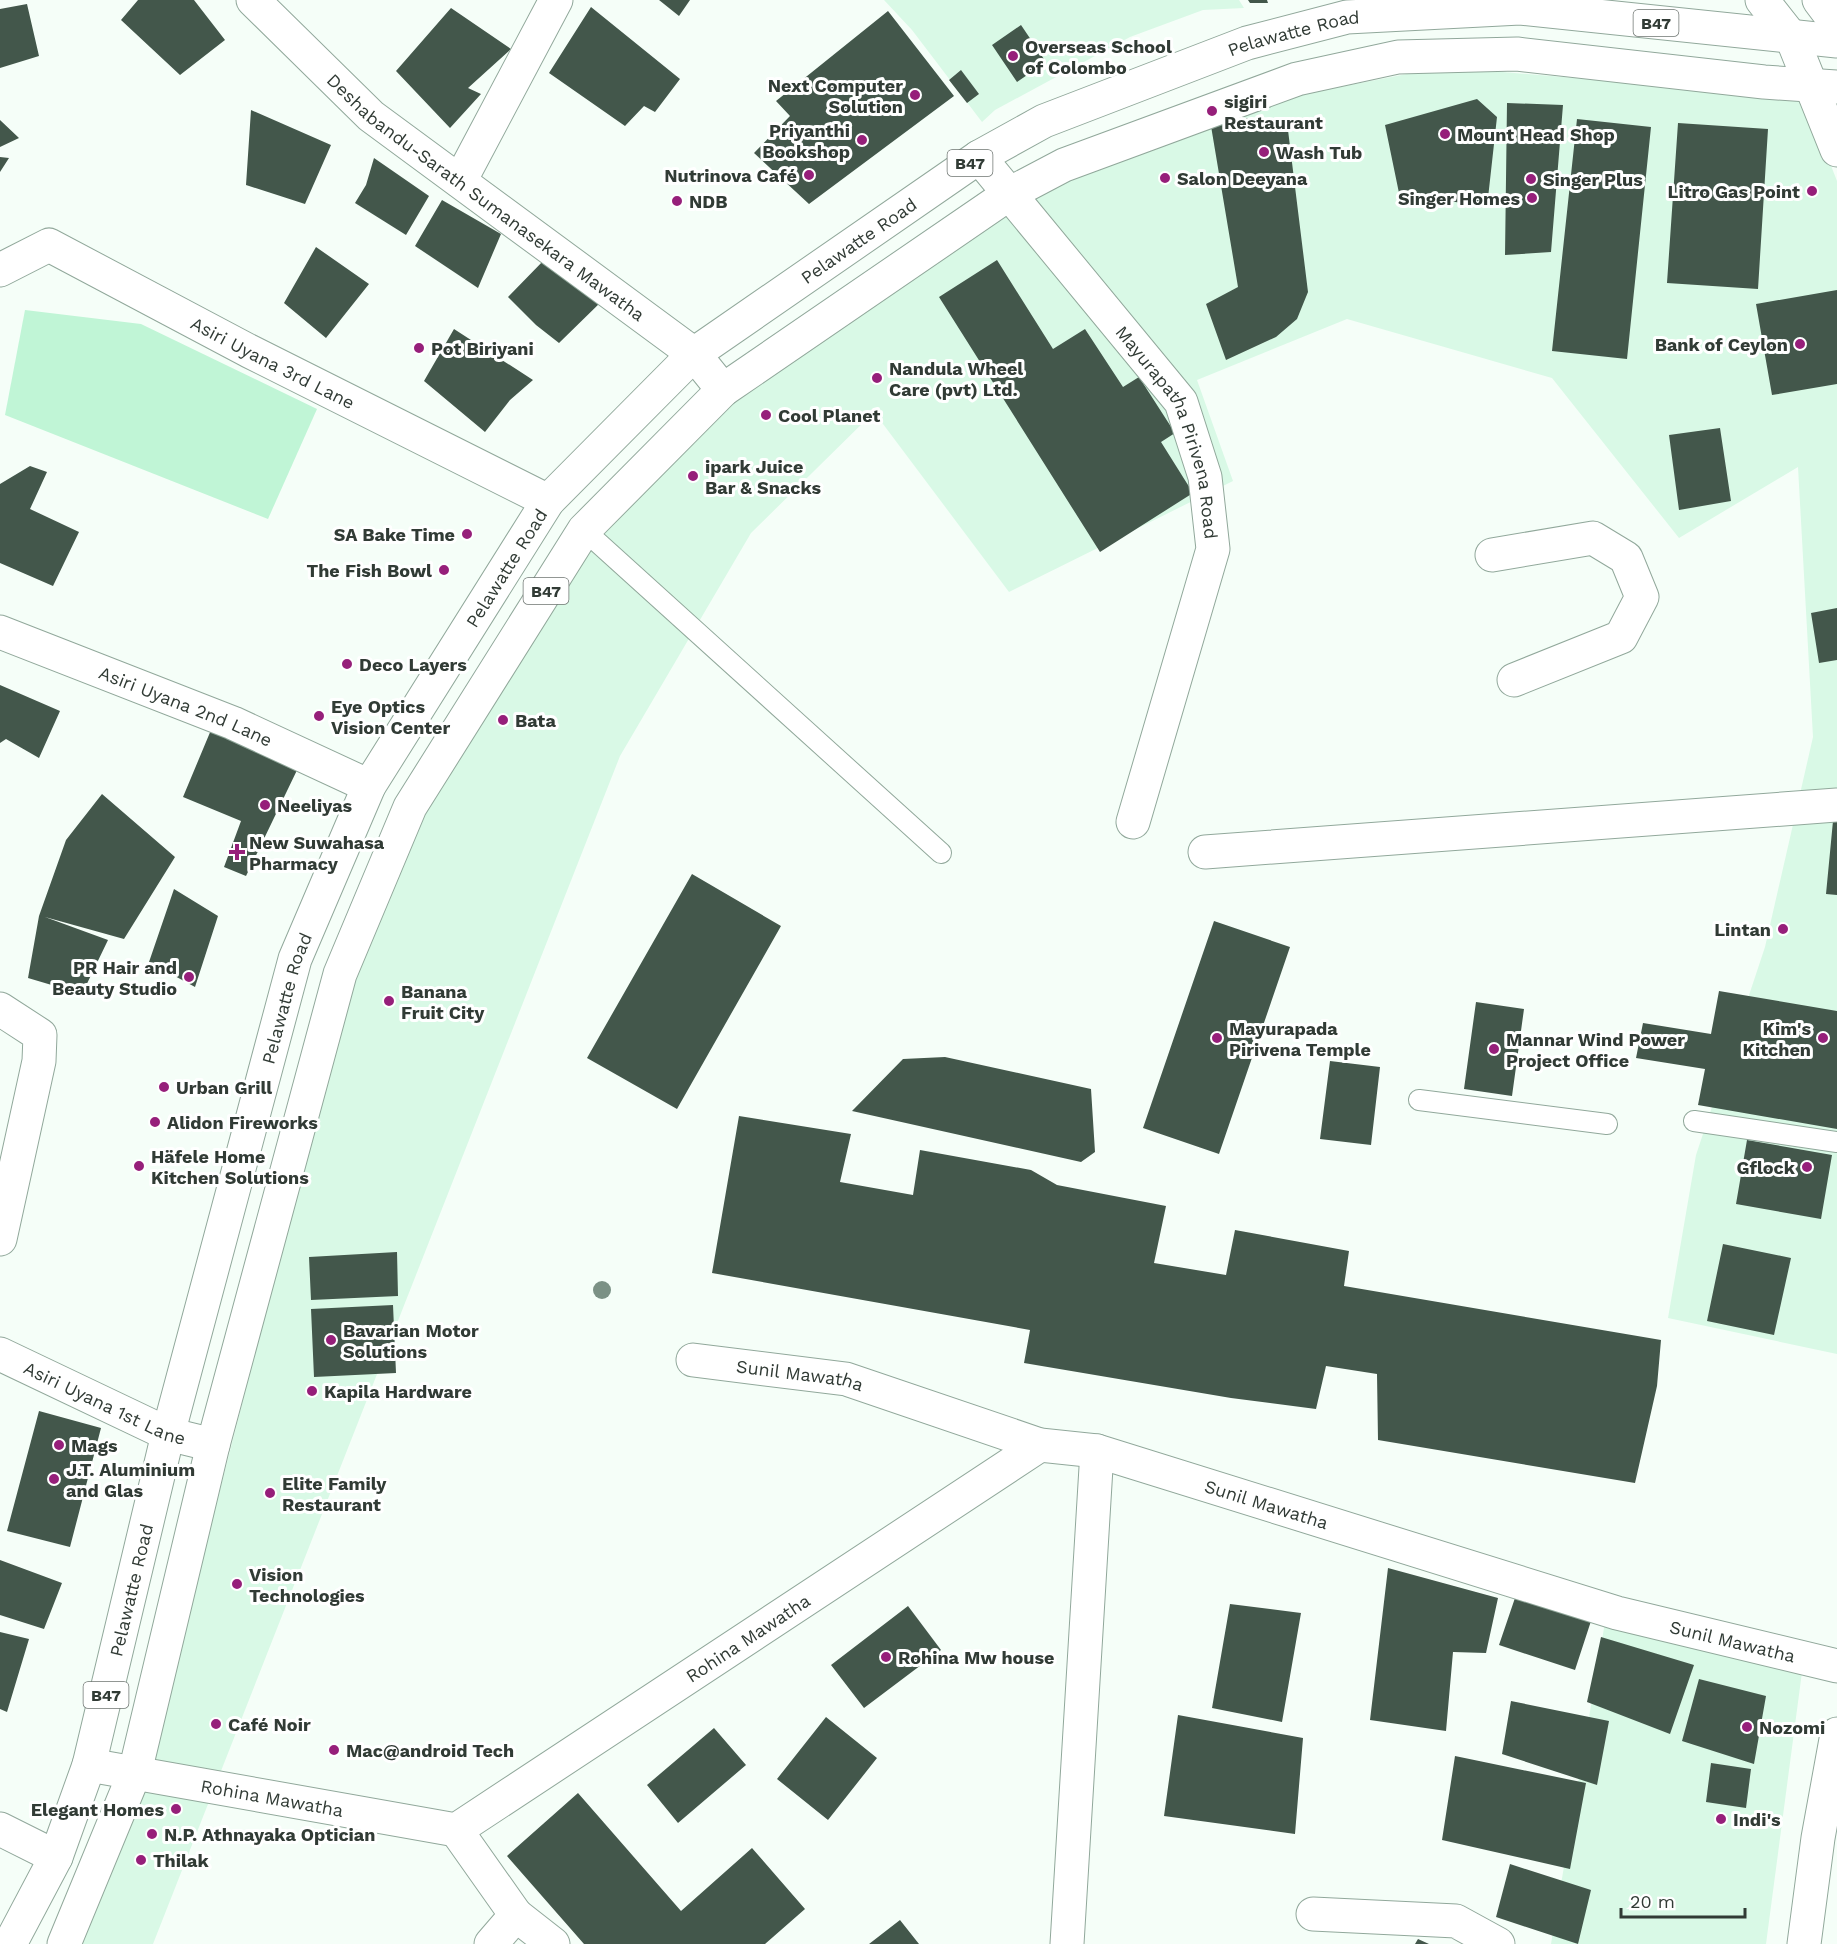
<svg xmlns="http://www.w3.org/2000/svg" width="1837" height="1944" font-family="'Work Sans',sans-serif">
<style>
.built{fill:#d9f9e6}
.green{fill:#c0f5d6}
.building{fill:#43574b}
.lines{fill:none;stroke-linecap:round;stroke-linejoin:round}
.service-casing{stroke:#91a89b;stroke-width:22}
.minor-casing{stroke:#91a89b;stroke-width:35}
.primary-casing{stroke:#91a89b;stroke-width:35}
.service{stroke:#fff;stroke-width:20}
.minor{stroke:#fff;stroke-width:33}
.primary{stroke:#fff;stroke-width:33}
.tree{fill:#7b9185}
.poi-dot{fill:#961f7a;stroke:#fff;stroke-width:2}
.labels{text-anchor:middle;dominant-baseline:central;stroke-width:6;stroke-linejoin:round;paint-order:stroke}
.shield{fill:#fff;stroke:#6f7672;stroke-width:1.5}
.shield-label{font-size:16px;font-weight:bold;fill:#313b35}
.street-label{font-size:18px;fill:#313b35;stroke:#fff}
.poi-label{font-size:18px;font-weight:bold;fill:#313b35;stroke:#fff;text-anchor:start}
</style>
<rect width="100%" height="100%" fill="#f5fef8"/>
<path class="built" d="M884 0H1239L1244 8 1203 10 1130 37 995 110 982 122 912 30Z
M1443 67 1804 97 1837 181V1354L1668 1318 1696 1155 1765 947 1813 737 1798 467 1679 538 1552 378 1347 319 1197 380 1233 481 1009 592 874 412 751 533 620 756 153 1944H78L147 1775 351 978 421 813 594 538 731 399 1015 205 1226 109Z
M1605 1622 1802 1672 1766 1944H1551Z"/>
<path class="green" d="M25 310 141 324 317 409 268 519 5 415Z"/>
<path class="building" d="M138 0H194L225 40 180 75 121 20Z
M659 0H690L679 16Z
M1248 0H1267L1268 3H1250Z
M27 4 39 56 0 68V9Z
M591 7 680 79 655 112 644 106 625 126 549 73Z
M451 8 511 49 468 88 481 94 450 128 396 71Z
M888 11 954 96 809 204 754 153 790 116 776 101Z
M1021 25 1046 62 1017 82 992 45Z
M961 70 979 94 967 103 949 80Z
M1477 99 1497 117 1487 207 1399 193 1385 125Z
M1507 103 1563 105 1551 252 1505 255Z
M251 110 331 145 305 204 246 185Z
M1248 118 1287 122 1308 292 1297 319 1276 337 1226 360 1206 304 1238 287 1211 126Z
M1577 119 1651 127 1627 359 1552 351Z
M0 120 19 138 0 147Z
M1678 123 1768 129 1758 289 1667 283Z
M0 157 9 158 0 172Z
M374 158 429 196 406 235 355 203 366 185Z
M442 200 501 234 478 288 415 246Z
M316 247 369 284 326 338 284 303Z
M546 258 604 299 559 343 536 325 508 297Z
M997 260 1053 349 1085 329 1123 387 1139 377 1175 433 1161 442 1193 493 1100 552 939 297Z
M1837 290V384L1772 395 1756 304Z
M454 329 533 380 510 400 485 432 424 381Z
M1720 428 1731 501 1679 510 1669 435Z
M30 466 47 472 30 509 79 532 53 586 0 563V484Z
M1837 608V660L1819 663 1811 613Z
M0 685 60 711 39 758 6 739 0 743Z
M211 730 299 766 246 876 224 867 241 821 183 797Z
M102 794 175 857 124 939 45 917 108 940 82 994 28 978 39 916 66 840Z
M1833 821H1837V895L1826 894Z
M692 874 781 926 677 1109 587 1058Z
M174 889 218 916 195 987 149 962Z
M1214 921 1290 947 1219 1154 1143 1128Z
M1719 991 1837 1011V1129L1698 1105 1705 1069 1636 1058 1643 1023 1711 1034Z
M1476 1002 1524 1009 1512 1096 1464 1089Z
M945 1057 1091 1089 1095 1152 1081 1162 852 1111 903 1059Z
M1330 1061 1380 1067 1371 1145 1320 1139Z
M739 1116 851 1134 840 1182 913 1195 920 1150 1031 1170 1057 1185 1166 1206 1154 1263 1226 1275 1235 1230 1349 1251 1344 1286 1661 1340 1657 1386 1635 1483 1378 1440 1377 1374 1326 1366 1316 1409 1231 1398 1024 1363 1030 1330 712 1273Z
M1747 1140 1832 1155 1821 1219 1736 1204Z
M1723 1244 1791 1258 1774 1335 1707 1321Z
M397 1252 398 1296 311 1300 309 1257Z
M393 1305 396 1373 314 1377 311 1309Z
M39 1411 101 1428 70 1547 7 1531Z
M0 1560 62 1583 44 1629 0 1615Z
M1388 1568 1498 1598 1486 1653 1453 1652 1446 1731 1370 1720Z
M1516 1595 1591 1621 1575 1670 1499 1645Z
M1230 1604 1301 1613 1282 1722 1212 1708Z
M908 1606 941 1650 864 1708 831 1665Z
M0 1632 29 1639 7 1712 0 1709Z
M1601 1637 1694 1665 1670 1734 1587 1702Z
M1699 1679 1766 1696 1754 1764 1682 1741Z
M1511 1701 1609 1721 1597 1785 1502 1754Z
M1178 1715 1303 1738 1295 1834 1164 1816Z
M826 1717 877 1758 828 1820 777 1779Z
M714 1728 746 1765 678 1823 647 1785Z
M1455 1756 1586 1783 1570 1869 1442 1840Z
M1711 1763 1751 1769 1746 1808 1706 1802Z
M578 1793 681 1911 752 1848 805 1909 765 1944H584L507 1856Z
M1510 1864 1591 1890 1578 1944 1496 1917Z
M900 1920 919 1944H869Z
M1418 1939 1429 1944H1415Z"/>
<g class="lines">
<g class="service-casing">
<path id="service" d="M584 530 941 853
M1419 1100 1607 1124
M1694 1121 1837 1142"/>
</g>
<g class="minor-casing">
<g id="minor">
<path id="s1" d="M253 0 371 116 694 354 723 390"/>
<path id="s2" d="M979 157 1181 402 1205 477 1213 549 1133 822"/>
<path d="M460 181 556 0"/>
<path id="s3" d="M0 270 49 245 249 351 548 501"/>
<path d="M1492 555 1593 538 1626 558 1642 597 1621 637 1514 680"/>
<path id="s4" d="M0 632 233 723 369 786"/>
<path d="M1205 852 1837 805"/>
<path d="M0 1009 40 1035 39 1061 0 1239"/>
<path id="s5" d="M0 1354 168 1434 213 1445"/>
<path id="s6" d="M693 1360 846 1379 1040 1445 1097 1451 1617 1613 1837 1666"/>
<path id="s7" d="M89 1765 456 1830 1040 1445"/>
<path d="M0 1829 56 1857"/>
<path d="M456 1830 516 1915 491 1944"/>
<path d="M1313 1914 1456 1921 1498 1944"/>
<path d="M516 1915 553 1944"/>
<path d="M1067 1944 1097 1451"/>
</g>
</g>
<g class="primary-casing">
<g id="primary">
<path d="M1762 0 1792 38 1837 150"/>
<path d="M1819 0 1837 24"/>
<path id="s8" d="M10 1944 56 1857 89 1765 168 1434 295 959 369 786 548 501 694 354 979 157 1044 121 1247 43 1347 17 1520 8 1837 41"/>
<path d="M64 1944 135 1772 213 1445 340 974 410 807 584 530 723 390 1009 194 1064 165 1297 79 1398 57 1517 54 1764 82 1837 87"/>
<path d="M1804 1944 1818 1838 1837 1734"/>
</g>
</g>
<use href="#service" class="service"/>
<use href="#minor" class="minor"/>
<use href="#primary" class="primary"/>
</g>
<circle class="tree" cx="602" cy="1290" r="9"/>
<g class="poi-dot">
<circle cx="1013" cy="56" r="6"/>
<circle cx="915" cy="95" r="6"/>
<circle cx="1212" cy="111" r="6"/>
<circle cx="1445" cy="134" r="6"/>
<circle cx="862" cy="140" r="6"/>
<circle cx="1264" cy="152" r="6"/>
<circle cx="809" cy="175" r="6"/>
<circle cx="1165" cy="178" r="6"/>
<circle cx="1531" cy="179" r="6"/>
<circle cx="1812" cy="191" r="6"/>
<circle cx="1532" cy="198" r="6"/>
<circle cx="677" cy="201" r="6"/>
<circle cx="1800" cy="344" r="6"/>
<circle cx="419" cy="348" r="6"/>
<circle cx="877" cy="378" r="6"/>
<circle cx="766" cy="415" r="6"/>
<circle cx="693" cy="476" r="6"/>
<circle cx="467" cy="534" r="6"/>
<circle cx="444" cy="570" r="6"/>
<circle cx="347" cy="664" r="6"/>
<circle cx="319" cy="716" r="6"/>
<circle cx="503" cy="720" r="6"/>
<circle cx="265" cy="805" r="6"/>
<path d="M234 843h6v6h6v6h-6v6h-6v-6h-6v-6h6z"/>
<circle cx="1783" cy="929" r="6"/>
<circle cx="189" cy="977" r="6"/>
<circle cx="389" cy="1001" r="6"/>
<circle cx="1217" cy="1038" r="6"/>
<circle cx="1823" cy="1038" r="6"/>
<circle cx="1494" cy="1049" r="6"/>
<circle cx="164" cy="1087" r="6"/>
<circle cx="155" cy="1122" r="6"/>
<circle cx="139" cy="1166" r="6"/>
<circle cx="1807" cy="1167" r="6"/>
<circle cx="331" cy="1340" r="6"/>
<circle cx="312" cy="1391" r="6"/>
<circle cx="59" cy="1445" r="6"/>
<circle cx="54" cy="1479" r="6"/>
<circle cx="270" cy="1493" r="6"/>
<circle cx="237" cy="1584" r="6"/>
<circle cx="886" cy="1657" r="6"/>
<circle cx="216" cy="1724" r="6"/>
<circle cx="1747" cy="1727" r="6"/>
<circle cx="334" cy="1750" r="6"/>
<circle cx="176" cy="1809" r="6"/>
<circle cx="1721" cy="1819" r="6"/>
<circle cx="152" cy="1834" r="6"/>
<circle cx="141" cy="1860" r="6"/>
</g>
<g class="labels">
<g class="shield">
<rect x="1633.5" y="10" width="45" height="26" rx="4.5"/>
<rect x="947.5" y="150" width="45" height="26" rx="4.5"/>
<rect x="523.5" y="578" width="45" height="26" rx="4.5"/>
<rect x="83.5" y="1682" width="45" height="26" rx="4.5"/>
</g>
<g class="shield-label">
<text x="1656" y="23">B47</text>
<text x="970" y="163">B47</text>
<text x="546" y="591">B47</text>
<text x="106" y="1695">B47</text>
</g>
<g class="street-label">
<text stroke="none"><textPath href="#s8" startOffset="2446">Pelawatte Road</textPath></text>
<text stroke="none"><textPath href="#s1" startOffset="306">Deshabandu-Sarath Sumanasekara Mawatha</textPath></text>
<text stroke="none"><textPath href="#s8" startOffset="1960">Pelawatte Road</textPath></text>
<text stroke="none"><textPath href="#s3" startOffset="308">Asiri Uyana 3rd Lane</textPath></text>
<text stroke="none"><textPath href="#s2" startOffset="340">Mayurapatha Pirivena Road</textPath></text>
<text stroke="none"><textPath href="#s8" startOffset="1474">Pelawatte Road</textPath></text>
<text stroke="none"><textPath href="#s4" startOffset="200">Asiri Uyana 2nd Lane</textPath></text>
<text stroke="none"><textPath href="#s8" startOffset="988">Pelawatte Road</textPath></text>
<text stroke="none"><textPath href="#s6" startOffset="108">Sunil Mawatha</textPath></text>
<text stroke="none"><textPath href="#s5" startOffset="116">Asiri Uyana 1st Lane</textPath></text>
<text stroke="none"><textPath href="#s6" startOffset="594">Sunil Mawatha</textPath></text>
<text stroke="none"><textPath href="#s8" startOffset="376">Pelawatte Road</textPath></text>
<text stroke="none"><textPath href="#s7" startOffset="722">Rohina Mawatha</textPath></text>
<text stroke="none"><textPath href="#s6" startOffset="1080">Sunil Mawatha</textPath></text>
<text stroke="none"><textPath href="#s7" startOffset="186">Rohina Mawatha</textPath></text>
</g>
<g class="poi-label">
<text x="1025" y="46">Overseas School<tspan x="1025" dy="21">of Colombo</tspan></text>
<text x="903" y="85" text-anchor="end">Next Computer<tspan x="903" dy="21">Solution</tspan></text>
<text x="1224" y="101">sigiri<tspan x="1224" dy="21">Restaurant</tspan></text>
<text x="850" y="130" text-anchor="end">Priyanthi<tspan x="850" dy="21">Bookshop</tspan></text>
<text x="1457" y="134">Mount Head Shop</text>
<text x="1276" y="152">Wash Tub</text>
<text x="797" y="175" text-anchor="end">Nutrinova Café</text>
<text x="1177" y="178">Salon Deeyana</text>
<text x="1543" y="179">Singer Plus</text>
<text x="1800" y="191" text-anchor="end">Litro Gas Point</text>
<text x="1520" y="198" text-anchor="end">Singer Homes</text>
<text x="689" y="201">NDB</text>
<text x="1788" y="344" text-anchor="end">Bank of Ceylon</text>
<text x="431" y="348">Pot Biriyani</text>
<text x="889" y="368">Nandula Wheel<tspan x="889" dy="21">Care (pvt) Ltd.</tspan></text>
<text x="778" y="415">Cool Planet</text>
<text x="705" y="466">ipark Juice<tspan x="705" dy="21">Bar &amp; Snacks</tspan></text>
<text x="455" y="534" text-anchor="end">SA Bake Time</text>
<text x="432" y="570" text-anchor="end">The Fish Bowl</text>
<text x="359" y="664">Deco Layers</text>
<text x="331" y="706">Eye Optics<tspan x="331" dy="21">Vision Center</tspan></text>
<text x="515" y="720">Bata</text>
<text x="277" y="805">Neeliyas</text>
<text x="249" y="842">New Suwahasa<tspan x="249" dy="21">Pharmacy</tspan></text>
<text x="1771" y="929" text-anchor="end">Lintan</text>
<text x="177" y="967" text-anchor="end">PR Hair and<tspan x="177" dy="21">Beauty Studio</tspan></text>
<text x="401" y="991">Banana<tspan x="401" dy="21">Fruit City</tspan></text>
<text x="1229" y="1028">Mayurapada<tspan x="1229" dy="21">Pirivena Temple</tspan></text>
<text x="1811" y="1028" text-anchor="end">Kim's<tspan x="1811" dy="21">Kitchen</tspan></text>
<text x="1506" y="1039">Mannar Wind Power<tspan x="1506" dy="21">Project Office</tspan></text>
<text x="176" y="1087">Urban Grill</text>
<text x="167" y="1122">Alidon Fireworks</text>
<text x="151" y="1156">Häfele Home<tspan x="151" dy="21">Kitchen Solutions</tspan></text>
<text x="1795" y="1167" text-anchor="end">Gflock</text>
<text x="343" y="1330">Bavarian Motor<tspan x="343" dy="21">Solutions</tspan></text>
<text x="324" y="1391">Kapila Hardware</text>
<text x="71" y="1445">Mags</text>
<text x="66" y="1469">J.T. Aluminium<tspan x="66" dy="21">and Glas</tspan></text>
<text x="282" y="1483">Elite Family<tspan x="282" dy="21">Restaurant</tspan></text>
<text x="249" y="1574">Vision<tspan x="249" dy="21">Technologies</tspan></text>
<text x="898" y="1657">Rohina Mw house</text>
<text x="228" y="1724">Café Noir</text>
<text x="1759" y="1727">Nozomi</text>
<text x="346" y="1750">Mac@android Tech</text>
<text x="164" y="1809" text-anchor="end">Elegant Homes</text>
<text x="1733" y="1819">Indi's</text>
<text x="164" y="1834">N.P. Athnayaka Optician</text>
<text x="153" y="1860">Thilak</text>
</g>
</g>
<path d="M1621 1908v9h124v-9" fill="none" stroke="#313b35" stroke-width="3"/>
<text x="1630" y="1908" font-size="18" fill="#313b35" stroke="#ffffff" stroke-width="4.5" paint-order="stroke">20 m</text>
</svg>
